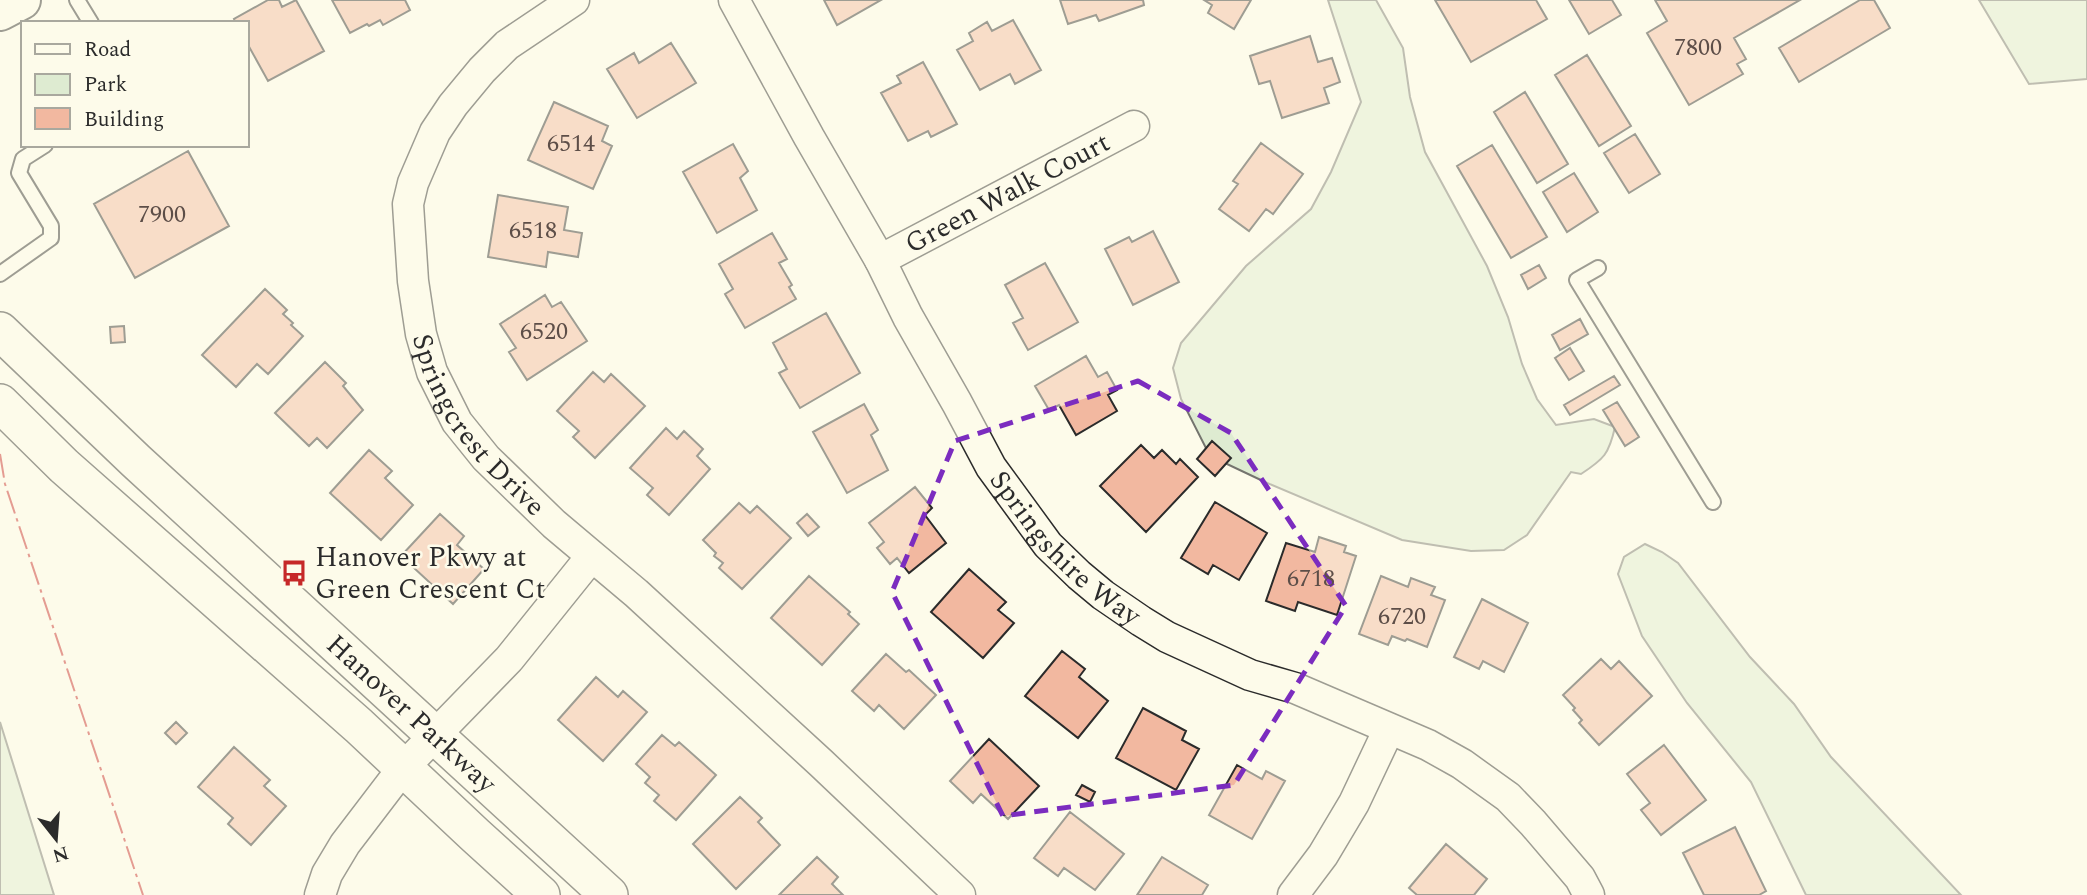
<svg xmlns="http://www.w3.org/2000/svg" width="2087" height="895" font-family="Spectral,serif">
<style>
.green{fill:#deebd1;stroke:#74746e;stroke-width:2}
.building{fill:#f2b8a0;stroke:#2b2b2b;stroke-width:2}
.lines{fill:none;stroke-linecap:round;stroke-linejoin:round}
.service-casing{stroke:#2b2b2b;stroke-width:18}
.minor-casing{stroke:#2b2b2b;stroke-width:33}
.tertiary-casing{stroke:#2b2b2b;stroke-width:40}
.secondary-casing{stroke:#2b2b2b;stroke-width:42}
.service{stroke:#fdfbea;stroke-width:14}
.minor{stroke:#fdfbea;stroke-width:30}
.tertiary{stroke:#fdfbea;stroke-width:37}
.secondary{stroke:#fdfbea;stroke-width:38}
.power{stroke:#c62828;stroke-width:2;stroke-dasharray:24 5 3.5 5;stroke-linecap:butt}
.marked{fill:none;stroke:#7b2cbf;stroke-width:5;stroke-dasharray:14 9;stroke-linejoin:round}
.labels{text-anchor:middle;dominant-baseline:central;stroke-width:5;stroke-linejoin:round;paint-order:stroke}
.number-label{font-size:24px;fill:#5d4e48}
.street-label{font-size:28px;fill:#2b2b2b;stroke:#fdfbea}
.poi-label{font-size:28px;fill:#2b2b2b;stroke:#fdfbea;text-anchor:start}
</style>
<rect width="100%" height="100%" fill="#fdfbea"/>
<path class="green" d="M1328 0H1376L1403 48 1410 97 1425 152 1487 266 1508 317 1522 364 1537 399 1556 425 1594 419 1615 427C1609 454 1604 459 1581 474L1571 472 1527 535 1504 550 1471 551 1402 540 1265 482 1210 456 1181 399 1173 368 1181 343 1246 266 1311 209 1331 172 1361 102Z
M1979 0H2087V79L2029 84Z
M1645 544 1662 552 1678 563 1750 657 1794 704 1831 757 1961 895H1806L1751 782 1687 703 1642 636 1618 574 1624 557Z
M0 722 54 895H0Z"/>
<path class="building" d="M268 0H279L282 7 296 0 324 51 268 81 247 43V23H236L234 19Z
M332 0H405L410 10 383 25 380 20 369 26 367 24 350 33Z
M824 0H881L837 25Z
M1060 0H1143L1144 5 1099 21 1096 15 1068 24Z
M1204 0H1251L1234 29 1208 13 1212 5Z
M1435 0H1536L1547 19 1471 62Z
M1569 0H1612L1621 15 1589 34Z
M1655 0H1800L1734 38 1746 59 1737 64 1743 74 1689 105 1647 33 1667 21Z
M1860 0H1874L1890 28 1799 82 1779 48Z
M1013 20 1041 70 1015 84 1010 74 980 90 957 50 973 41 969 33 987 22 992 31Z
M1310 36 1318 62 1332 58 1340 82 1324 88 1329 103 1282 118 1270 81 1259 84 1250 56Z
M671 43 696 83 637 118 607 69 634 53 639 63Z
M1587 55 1631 126 1599 146 1555 75Z
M923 62 957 124 931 137 928 131 908 141 881 93 901 83 897 76Z
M1525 92 1568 164 1537 183 1494 112Z
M554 102 608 126 602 141 612 146 593 189 528 160Z
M1635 134 1660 174 1629 193 1604 153Z
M1261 143 1303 174 1273 214 1266 209 1249 231 1219 209 1238 184 1233 181Z
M733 144 748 171 740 178 757 210 717 233 683 172Z
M1492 145 1547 237 1511 258 1457 166Z
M188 151 229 226 135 278 94 204Z
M1574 173 1598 212 1567 232 1543 192Z
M498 195 568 207 564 230 582 233 578 257 548 252 546 267 488 257Z
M1153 231 1179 282 1133 305 1105 249 1129 237 1132 242Z
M772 233 787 259 779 263 792 285 789 287 796 299 745 328 725 294 733 289 719 264Z
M1045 263 1078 322 1028 350 1013 323 1023 318 1005 285Z
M1539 265 1546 278 1528 289 1521 275Z
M265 289 287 310 283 314 293 323 291 325 303 336 268 374 257 364 236 387 202 355Z
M545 295 552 307 561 302 587 341 527 380 509 352 516 348 500 324Z
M826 313 860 373 800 408 779 373 787 369 773 343Z
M1580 319 1588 334 1560 350 1552 335Z
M124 326 125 342 111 343 110 327Z
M1570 348 1584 371 1569 380 1555 358Z
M1086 356 1098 377 1107 372 1117 390 1108 395 1117 411 1076 435 1059 405 1049 410 1035 386Z
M325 362 346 383 343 386 363 410 327 448 317 438 309 446 275 413Z
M593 372 604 382 611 374 645 406 595 458 573 437 579 431 557 411Z
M1614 376 1620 385 1570 415 1564 405Z
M1617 402 1639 437 1625 446 1603 410Z
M864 404 878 430 871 435 888 470 847 493 813 432Z
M666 428 677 439 684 431 703 449 697 456 710 469 669 515 647 495 653 488 630 468Z
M1212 441 1231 458 1215 476 1197 459Z
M1141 445 1154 458 1162 450 1176 464 1180 459 1198 477 1146 532 1100 486Z
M369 450 392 471 385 478 413 505 381 540 330 493Z
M915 487 932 508 925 515 946 543 909 573 897 558 890 564 877 548 884 542 869 523Z
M1215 502 1267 533 1239 580 1213 565 1208 574 1181 558Z
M739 503 750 513 757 506 791 538 742 589 719 568 723 563 714 556 716 553 703 540Z
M440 514 464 536 457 545 484 569 453 604 401 556Z
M807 514 819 527 808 536 797 523Z
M1319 537 1346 546 1344 552 1356 556 1337 615 1298 602 1295 611 1266 601 1286 543 1315 552Z
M969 569 1006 602 998 610 1014 623 983 658 931 612Z
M809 576 850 612 848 614 859 624 822 665 771 618Z
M1381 576 1408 587 1411 578 1435 587 1431 595 1445 600 1427 647 1407 639 1405 641 1392 636 1388 645 1359 634Z
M1482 599 1528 623 1504 672 1483 661 1479 669 1454 657Z
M1062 651 1085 669 1079 677 1108 701 1078 738 1025 696Z
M886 654 906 672 909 670 936 695 904 729 879 705 874 711 852 691Z
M1601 659 1611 669 1619 661 1652 696 1599 745 1579 723 1582 720 1573 710 1575 708 1563 695Z
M596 677 618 697 623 691 647 712 603 761 558 720Z
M1143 708 1186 731 1182 740 1199 749 1176 790 1116 758Z
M176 722 187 733 176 744 165 733Z
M662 735 675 746 679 742 716 775 676 820 654 801 659 795 645 783 650 777 636 764Z
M989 739 1039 786 1008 819 981 794 973 803 950 781Z
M1664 745 1706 800 1661 835 1641 810 1650 803 1627 774Z
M234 747 270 780 264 786 286 806 251 845 228 824 233 818 198 787Z
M1237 765 1262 779 1266 771 1285 781 1252 839 1209 815Z
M1082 785 1095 792 1090 802 1076 795Z
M740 797 762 818 758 822 780 845 736 889 693 844Z
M1070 812 1124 854 1095 890 1064 868 1058 876 1034 858Z
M1735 827 1766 891 1759 895H1704L1683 853Z
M1446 844 1487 879 1474 895H1417L1409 888Z
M817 857 838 877 832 884 843 895H779Z
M1162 857 1208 885 1202 895H1137Z"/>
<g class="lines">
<g class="service-casing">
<path id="service" d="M77 0 91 23
M1598 268 1577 280 1713 502
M0 274 51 238V226L19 173 23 159 45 145"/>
</g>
<g class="minor-casing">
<g id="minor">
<path id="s1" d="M574 0 507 45 482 70 453 105 435 132 413 183 408 204 413 281 421 334 432 372 457 422 486 458 554 524 636 593 821 763 960 895"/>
<path id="s2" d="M734 0 809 137 880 260 908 317 957 403 991 467 1048 545 1079 575 1103 595 1141 621 1167 637 1250 675 1295 688 1428 745 1462 764 1508 797 1533 823 1580 878 1589 895"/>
<path id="s3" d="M880 260 1134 126"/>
<path d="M320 895 327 874 345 844 403 768 509 659 591 557"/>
<path d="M1293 895 1323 855 1354 803 1389 729"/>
</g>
</g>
<g class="tertiary-casing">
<g id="tertiary">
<path id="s4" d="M0 331 136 461 609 895"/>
<path d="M0 403 64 466 359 726 475 835 541 895"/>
</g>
</g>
<g class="secondary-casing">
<path id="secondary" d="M0 11 21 0"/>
</g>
<use href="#service" class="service"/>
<use href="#minor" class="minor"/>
<use href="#tertiary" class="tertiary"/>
<use href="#secondary" class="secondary"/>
<path class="power" d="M0 454 5 484 143 895"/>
</g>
<path d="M0 0H2087V895H0ZM1138 381 1231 433 1346 606 1234 785 1003 816 892 592 955 441Z" fill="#fdfbea" fill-opacity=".55" fill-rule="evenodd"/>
<path class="marked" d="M1138 381 1231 433 1346 606 1234 785 1003 816 892 592 955 441Z"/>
<defs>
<g id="bus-bare" transform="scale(2.1)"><path d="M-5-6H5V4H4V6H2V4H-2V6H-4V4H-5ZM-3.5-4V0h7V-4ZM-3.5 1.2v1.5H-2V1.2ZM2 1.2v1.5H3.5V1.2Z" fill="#c62828" stroke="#fdfbea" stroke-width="2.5" paint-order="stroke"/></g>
</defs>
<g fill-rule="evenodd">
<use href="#bus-bare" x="294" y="573"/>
</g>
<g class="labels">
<g class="number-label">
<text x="1698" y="48">7800</text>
<text x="571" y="144">6514</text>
<text x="162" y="215">7900</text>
<text x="533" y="231">6518</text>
<text x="544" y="332">6520</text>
<text x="1311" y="579">6718</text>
<text x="1402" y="617">6720</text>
</g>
<g class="street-label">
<text stroke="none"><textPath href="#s3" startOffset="144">Green Walk Court</textPath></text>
<text stroke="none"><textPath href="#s1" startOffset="511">Springcrest Drive</textPath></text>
<text stroke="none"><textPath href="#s2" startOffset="644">Springshire Way</textPath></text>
<text stroke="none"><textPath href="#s4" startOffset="562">Hanover Parkway</textPath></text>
</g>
<g class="poi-label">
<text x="315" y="557">Hanover Pkwy at<tspan x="315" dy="32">Green Crescent Ct</tspan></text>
</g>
</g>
<rect x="21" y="21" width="228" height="126" fill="#fdfbea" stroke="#a9a89e" stroke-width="2"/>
<rect x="35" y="44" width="35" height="10" fill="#fdfbea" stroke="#a9a89e" stroke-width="2"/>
<text x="84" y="56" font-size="21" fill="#2b2b2b">Road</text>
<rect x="35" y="74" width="35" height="21" fill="#deebd1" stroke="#a9a89e" stroke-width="2"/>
<text x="84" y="91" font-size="21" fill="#2b2b2b">Park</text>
<rect x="35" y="108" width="35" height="21" fill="#f2b8a0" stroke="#a9a89e" stroke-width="2"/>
<text x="84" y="126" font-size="21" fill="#2b2b2b">Building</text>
<g transform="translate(56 839) rotate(163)" stroke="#fdfbea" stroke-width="5" paint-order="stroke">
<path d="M0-5L12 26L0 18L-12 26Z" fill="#2b2b2b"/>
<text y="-10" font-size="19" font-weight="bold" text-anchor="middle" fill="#2b2b2b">N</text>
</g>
</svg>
